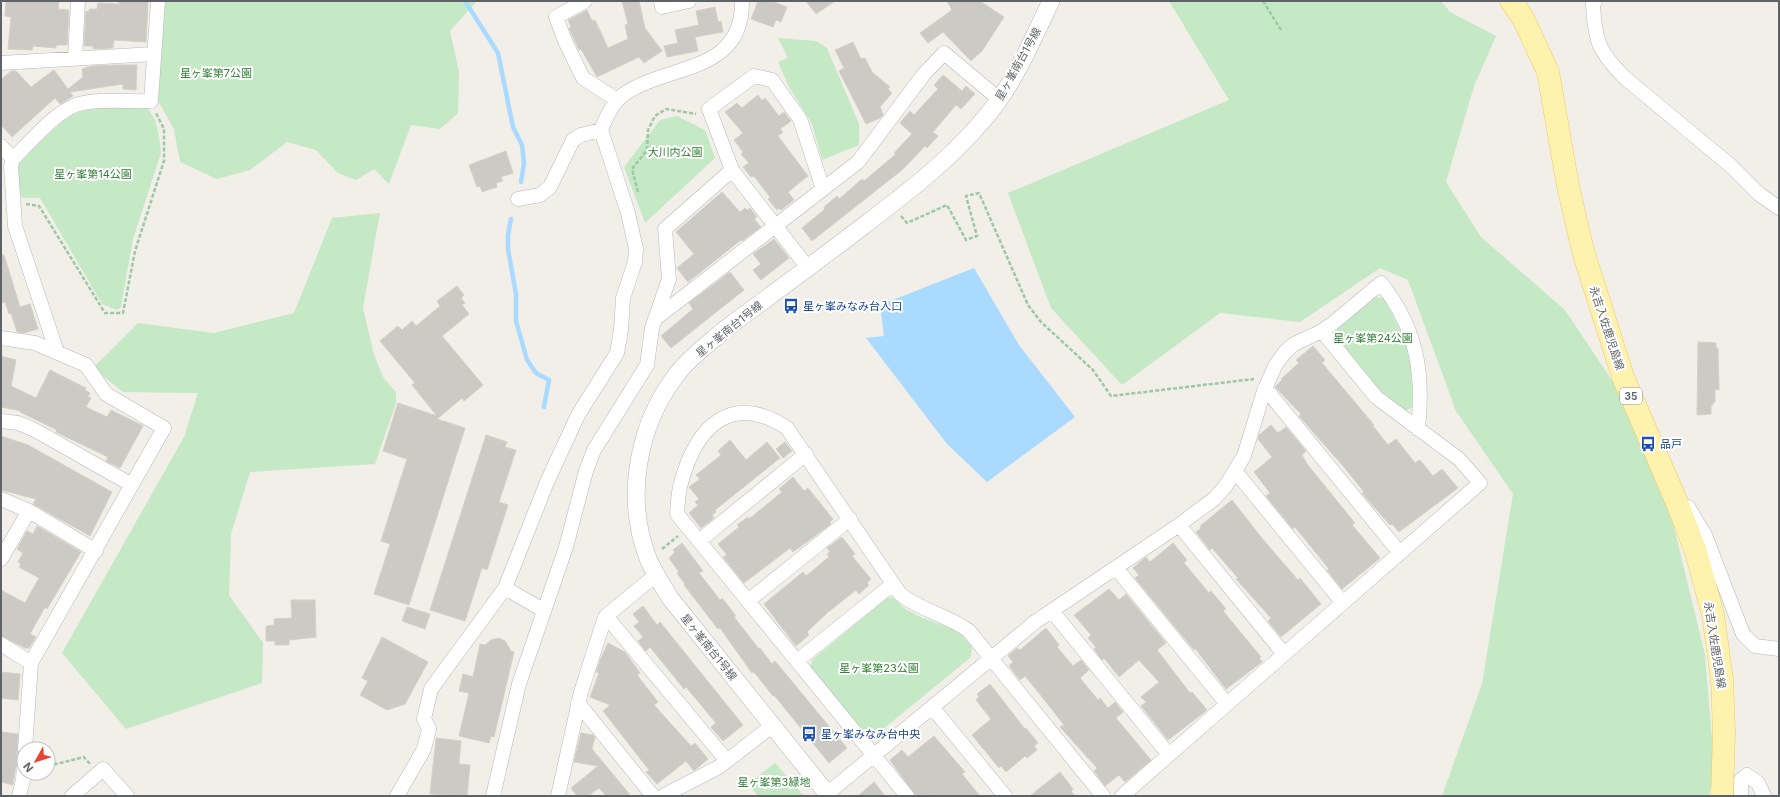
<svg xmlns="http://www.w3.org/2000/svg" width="1780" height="797" font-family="Inter,'Noto Sans JP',sans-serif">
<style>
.green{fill:#c5e8c5}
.water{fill:#aadaff}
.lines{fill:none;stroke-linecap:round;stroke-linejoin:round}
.stream{stroke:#aadaff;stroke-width:4.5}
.building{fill:#cccac5;stroke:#d6d1c6}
.minor-casing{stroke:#b5b8bc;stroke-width:15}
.tertiary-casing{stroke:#b5b8bc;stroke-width:18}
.primary-casing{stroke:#f2c960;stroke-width:23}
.path{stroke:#9cc7a9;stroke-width:2.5;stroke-dasharray:4 2;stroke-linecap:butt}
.minor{stroke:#fff;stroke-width:14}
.tertiary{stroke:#fff;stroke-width:17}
.primary{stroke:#fff2af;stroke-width:22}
.labels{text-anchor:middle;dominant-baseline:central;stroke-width:4;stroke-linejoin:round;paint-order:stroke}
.shield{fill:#fff;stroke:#8f9295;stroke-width:1}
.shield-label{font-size:10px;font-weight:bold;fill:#5f6368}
.street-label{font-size:11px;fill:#5f6368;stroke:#fff}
.park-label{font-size:11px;fill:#348238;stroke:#fff}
.transit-label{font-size:11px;fill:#164399;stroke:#fff;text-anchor:start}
</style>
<rect width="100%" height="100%" fill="#f1efe8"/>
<path class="green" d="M164 1H477L450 31 459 72 458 113 440 129 411 125 389 184 374 169 356 180 338 173 316 150 287 142 250 170 217 179 180 162 174 129 157 99Z
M1169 1H1441L1450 12 1496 36 1474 86 1446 182 1481 237 1565 310 1615 385 1672 519 1705 655 1715 778 1708 796H1442L1482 684 1513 494 1456 411 1408 280 1380 268 1300 322 1220 313 1122 385 1051 308 1008 193 1229 100Z
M778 38 816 41 827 48 859 124V145L822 160 812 124 789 87 778 62 788 58Z
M147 107 155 120 159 136 161 153 133 239 121 307 117 310 102 304 40 198H23L20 194 18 163C33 150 62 117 80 112 100 106 125 108 147 107Z
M677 116 705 130 715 158 645 223 624 167 660 120Z
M380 213 363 308 374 355 383 377 396 392V403L375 464 250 472 231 534 229 595 263 643 262 683 126 729 62 653 184 437 198 393 123 392 93 368 138 323 214 333 294 313 332 218Z
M1374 297 1384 298 1410 350 1413 407 1405 411 1381 393 1337 337V329Z
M888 597 894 598 904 608 918 616 952 629 962 635 972 647 971 657 876 735 867 736 810 669 812 660Z
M775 763 804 796H758L748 784Z"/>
<path class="water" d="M974 268 1019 345 1075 417 987 482 947 444 866 338 884 336 880 305Z"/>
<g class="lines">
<path class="stream" d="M465 1 498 53 513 127 522 145 524 163 521 182
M511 219 508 235V249L516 294V321L527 360 536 373 549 380 544 407"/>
</g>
<path class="building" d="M6 1H59L58 9 69 10 67 45H56V48L33 46 32 50 8 49 11 17 5 16Z
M119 1H148L146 42 114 40 113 48 93 49V46H84L86 11 89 12V9H97L98 3 119 4Z
M622 1H639L645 28 662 51 644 63 639 57 597 77 581 49 579 50 569 28 571 27 568 20 587 10 592 21 595 20 608 48 628 39 625 25 628 24Z
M758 1H771L787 7 781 22 776 20 773 27 751 19Z
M806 1H835L816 14Z
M947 1H980L1004 17 982 51 971 61 943 32 928 43 920 33 952 10Z
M715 7 718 22 721 21 723 32 695 37 698 51 667 57 664 46 678 43 675 30 699 25 696 11Z
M853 42 861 59 865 58 872 72 890 87 888 89 892 93 880 107 883 115 880 118 866 124 839 71 844 68 835 50Z
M118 65H137L136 90 123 89V84L70 92 73 96 60 104 55 98 12 137 1 125V80L11 71H16L31 87 54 70 68 89 83 77 82 69 92 66Z
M943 75 962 91 966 86 975 94 961 109 956 105 933 132 938 136 927 148 925 146 902 170 812 241 802 228 825 209 824 207 837 196 839 199 862 179 864 181 896 154 894 153 912 134 900 123 910 111 914 115 938 89 934 85Z
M758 95 762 101 765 98 779 116 784 112 791 121 780 129 783 132 778 136 808 176 788 192 794 200 781 210 779 208 777 210 768 199 770 197 754 176 751 177 743 167 749 163 741 154 743 152 734 140 743 133 725 112 737 103 742 108Z
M506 151 513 173 501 177 503 181 496 183 497 187 482 192 480 186 477 187 469 165Z
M722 192 740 212 745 208 747 210 750 208 757 217 754 219 761 227 742 241 741 240 688 282 677 268 694 254 676 232Z
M774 239 789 258 761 280 753 270 761 264 753 254Z
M1 255H4L20 307 30 304 38 329 24 333 17 332 11 313 9 314 5 302 1 303Z
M730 272 744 290 671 348 661 336 693 309 689 303Z
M457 286 464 295 461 298 465 303 462 305 469 314 442 336 483 385 464 401 462 398 437 419 465 428 409 605 374 594 390 544 381 541 407 459 383 451 398 403 437 416 412 385 415 383 380 341 398 326 402 330 412 321 416 326 440 306 437 301Z
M1698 342 1716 343V348H1718L1719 390 1715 389V402H1713V405H1711V414L1697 415Z
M1313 346 1325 360 1322 363 1374 425 1373 426 1388 445 1396 439 1415 463 1420 460 1433 476 1442 469 1458 488 1399 532 1392 524 1390 525 1374 507 1362 493 1364 492 1344 467 1299 416 1301 414 1275 387 1282 380 1281 379 1299 363 1296 360Z
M1 356 16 360 11 386 36 398 50 370 86 388 85 390 90 393 88 397 91 398 86 407 107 417 111 410 143 426 120 468 106 461 108 457 56 432 57 430 20 412 21 411 1 407Z
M1271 425 1278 433 1286 427 1306 451 1302 455 1307 464 1355 523 1352 525 1380 558 1342 589 1327 570 1329 569 1295 527 1293 529 1266 496 1270 493 1254 472 1272 457 1258 439 1259 435Z
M486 435 507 442 505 447 516 450 499 502 508 505 487 570 482 568 465 621 430 610Z
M1 436 28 445 112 492 90 536 33 504 36 499 1 490Z
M730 440 746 460 767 442 780 458 715 510 716 512 712 515 714 518 701 528 689 513 698 505 695 502 699 499 689 487 700 479 696 475 721 455 718 451Z
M785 442 792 451 783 458 776 449Z
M793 477 804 491 808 488 833 519 830 522 831 524 793 552 790 548 744 583 723 557 727 555 718 544 739 527 737 525 748 517 749 519 782 492 779 489Z
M1232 500 1261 537 1298 580 1300 578 1321 604 1281 637 1268 621 1271 618 1236 579 1238 578 1212 548 1210 550 1196 532 1201 528 1200 526Z
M37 526 81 552 47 609 45 607 30 634 36 637 29 648H25L1 636V590L25 603 39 578 19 567 21 564 18 562 23 553 17 549 27 531 33 534Z
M842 537 855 554 852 556 871 579 867 583 869 585 859 594 856 590 827 613 807 632 809 635 796 646 764 604 803 572 806 576 829 557 827 554 830 552 827 548Z
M682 543 703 571 699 573 720 600 722 598 736 616 734 617 759 649 760 648 772 664 775 661 847 748 829 763 774 695 773 696 754 672 752 673 720 628 718 629 684 585 685 584 677 573 679 572 669 558 675 552 673 550Z
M1173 543 1187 560 1184 563 1209 593 1211 591 1226 609 1223 611 1261 657 1259 658 1262 662 1226 689 1195 648 1194 650 1135 578 1139 575 1133 568 1146 557 1150 562Z
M1109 589 1119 600 1126 594 1166 643 1157 650 1190 693 1192 692 1207 710 1168 740 1141 706 1146 702 1141 697 1159 682 1139 660 1119 677 1104 658 1102 660 1094 649 1096 647 1088 638 1091 635 1074 615Z
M291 600H315L316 637 289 640V645H275V641H266V626L274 625V619L292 618Z
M643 606 657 625 660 622 743 725 723 741 711 727 716 723 686 687 684 689 650 647 646 651 638 641 643 637 634 626 639 622 633 614Z
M407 607 430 614 425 629 402 621Z
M1046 628 1059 645 1057 647 1073 666 1081 660 1089 670 1080 678 1098 700 1100 698 1108 708 1115 702 1123 712 1116 718 1151 760 1125 782 1119 775 1105 786 1094 771 1097 768 1060 727 1064 725 1039 693 1025 676 1020 680 1009 666 1013 662 1008 656 1017 648 1020 650Z
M382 637 428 662 405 704 387 710 360 695 368 681 362 678Z
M499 638 505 641 511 651 514 652 494 737 491 736 489 743 459 736 469 693 459 691 463 674 473 677 480 644 485 645 491 640Z
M608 643 625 652 640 673 637 675 658 702 654 705 691 746 695 743 708 759 695 770 694 771 686 761 657 784 646 772 649 770 603 711 610 705 590 697 599 673 596 672 600 660Z
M1 672 20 674 18 700 1 698Z
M990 684 1025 729 1026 728 1038 743 1034 746 1037 750 1027 758 1025 756 1006 772 1001 766 999 768 972 735 991 719 976 700 979 697 977 694Z
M1 732 18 734 17 758 13 785 1 782Z
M581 733 593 735 595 737 592 749 631 796H606L599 788 588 796H577L571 788 598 766 574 762Z
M934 736 965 772 962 774 980 796 915 795 890 760 902 750 908 757Z
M436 738 461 741 459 764 470 765 467 796 430 794Z
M1060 772 1073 789 1071 791 1075 796H1030Z
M874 782 885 796H858Z"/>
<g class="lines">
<g class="minor-casing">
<path id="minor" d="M585 1 556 17 565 41 583 78 617 100
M661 1 662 7 689 1
M1595 1 1593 4C1595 41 1598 51 1625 78L1731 166 1759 194 1779 208
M75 58 78 1
M1 63 154 54
M1 146 13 159
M518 199 540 195 550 187 573 140 581 135 601 130
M808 268 732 170 709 109 754 76 772 80 800 119 823 189
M655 319 858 162 924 74 944 53 999 99
M1 338 35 343 86 365 106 394 164 428 31 663 25 749
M57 352 15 226 11 166 13 159C30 142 54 113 76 105 96 98 129 102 151 101L158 1
M1265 388 1400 553
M1 421 18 423 33 429 132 485
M1235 471 1343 603
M1 499 29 511 96 551
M1681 506 1688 507 1705 535 1743 634 1755 646 1779 649
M1179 525 1284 654
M699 541 806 454
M1 559 29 511
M1116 568 1227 704
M505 588 543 610
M748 601 850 519
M1052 611 1169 755
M606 616 727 761
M1 644 31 663
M797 661 893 584
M578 703 653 796
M932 707 1005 796
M827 794 1035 622 1179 525 1214 499 1225 487 1244 456 1264 391 1275 366 1285 352 1294 344 1322 331 1332 324 1381 283C1417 329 1424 372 1418 429
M19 796 23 780 24 763
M72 796 103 769 127 796
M397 796 424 749 429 729 424 719 431 689 505 588 547 482 578 415 617 353 621 330 623 298 635 262 636 249 628 213 601 130C606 118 612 103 623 95 667 63 743 75 742 1
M493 796 519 684 566 547 586 471 594 450 647 365 652 328 669 279 665 229 732 170
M558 796 581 692 604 620 606 616 656 575
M663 796 719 767 772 726
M907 796 677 514C678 504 678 493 681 483 696 427 731 391 787 428L900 594C921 611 948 615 969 631L1103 796
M1122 796 1480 483 1459 459 1376 397 1322 331
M1741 796V780L1747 775 1758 783 1764 796"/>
</g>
<g class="tertiary-casing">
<path id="tertiary" d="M829 796 670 598C663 586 655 574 649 561 624 499 637 426 677 374 690 357 708 344 724 330 770 296 816 262 862 227 912 189 962 151 999 100 1020 70 1035 34 1051 1"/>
</g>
<g class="primary-casing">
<path id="primary" d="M1511 1 1523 18 1548 72 1568 186 1583 251 1623 377 1678 505 1696 552 1713 615 1722 679 1724 733 1722 796"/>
</g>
<path class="path" d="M1263 1 1281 30
M638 192 632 169 647 150 648 130 655 116 666 109 696 114
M26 204 39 206 105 313H123L135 251 164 161V129L156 113
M901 216 907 223 947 205 966 240 977 236 966 196 979 193 1028 305 1041 322 1093 370 1111 396 1254 379
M662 549 678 536
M48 766 84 757 90 764"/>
<use href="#minor" class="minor"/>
<use href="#tertiary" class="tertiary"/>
<use href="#primary" class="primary"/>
</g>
<defs>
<g id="bus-bare" transform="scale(1.2)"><path d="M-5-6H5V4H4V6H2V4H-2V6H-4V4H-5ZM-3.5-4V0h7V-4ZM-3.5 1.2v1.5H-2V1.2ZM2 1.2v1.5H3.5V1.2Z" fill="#1a4fb4" stroke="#fff" stroke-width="2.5" paint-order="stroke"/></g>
</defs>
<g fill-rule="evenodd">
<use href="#bus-bare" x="791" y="306"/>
<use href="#bus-bare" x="1648" y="444"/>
<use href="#bus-bare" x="809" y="734"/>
</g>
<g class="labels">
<rect class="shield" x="1620" y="388" width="22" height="16" rx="3"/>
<g class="shield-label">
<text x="1631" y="396">35</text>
</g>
<g class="street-label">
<text transform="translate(1018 64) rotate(-61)">星ヶ峯南台1号線</text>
<text transform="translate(1607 328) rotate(72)">永吉入佐鹿児島線</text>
<text transform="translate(729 329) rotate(-39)">星ヶ峯南台1号線</text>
<text transform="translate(1715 645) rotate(81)">永吉入佐鹿児島線</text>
<text transform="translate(709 647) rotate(51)">星ヶ峯南台1号線</text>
</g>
<g class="park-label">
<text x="216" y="73">星ヶ峯第7公園</text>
<text x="675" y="152">大川内公園</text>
<text x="93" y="174">星ヶ峯第14公園</text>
<text x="1373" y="338">星ヶ峯第24公園</text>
<text x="879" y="668">星ヶ峯第23公園</text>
<text x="774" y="782">星ヶ峯第3緑地</text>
</g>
<g class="transit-label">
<text x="803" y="306">星ヶ峯みなみ台入口</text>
<text x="1660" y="444">品戸</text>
<text x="821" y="734">星ヶ峯みなみ台中央</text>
</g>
</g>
<rect width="1780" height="797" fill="none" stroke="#5f6368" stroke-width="4"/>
<g transform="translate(36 761) rotate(231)"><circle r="19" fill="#ffffff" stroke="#bfc1c3"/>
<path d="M0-3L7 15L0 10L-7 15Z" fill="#ea4335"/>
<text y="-6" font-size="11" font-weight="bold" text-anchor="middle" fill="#5f6368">N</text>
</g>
</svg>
